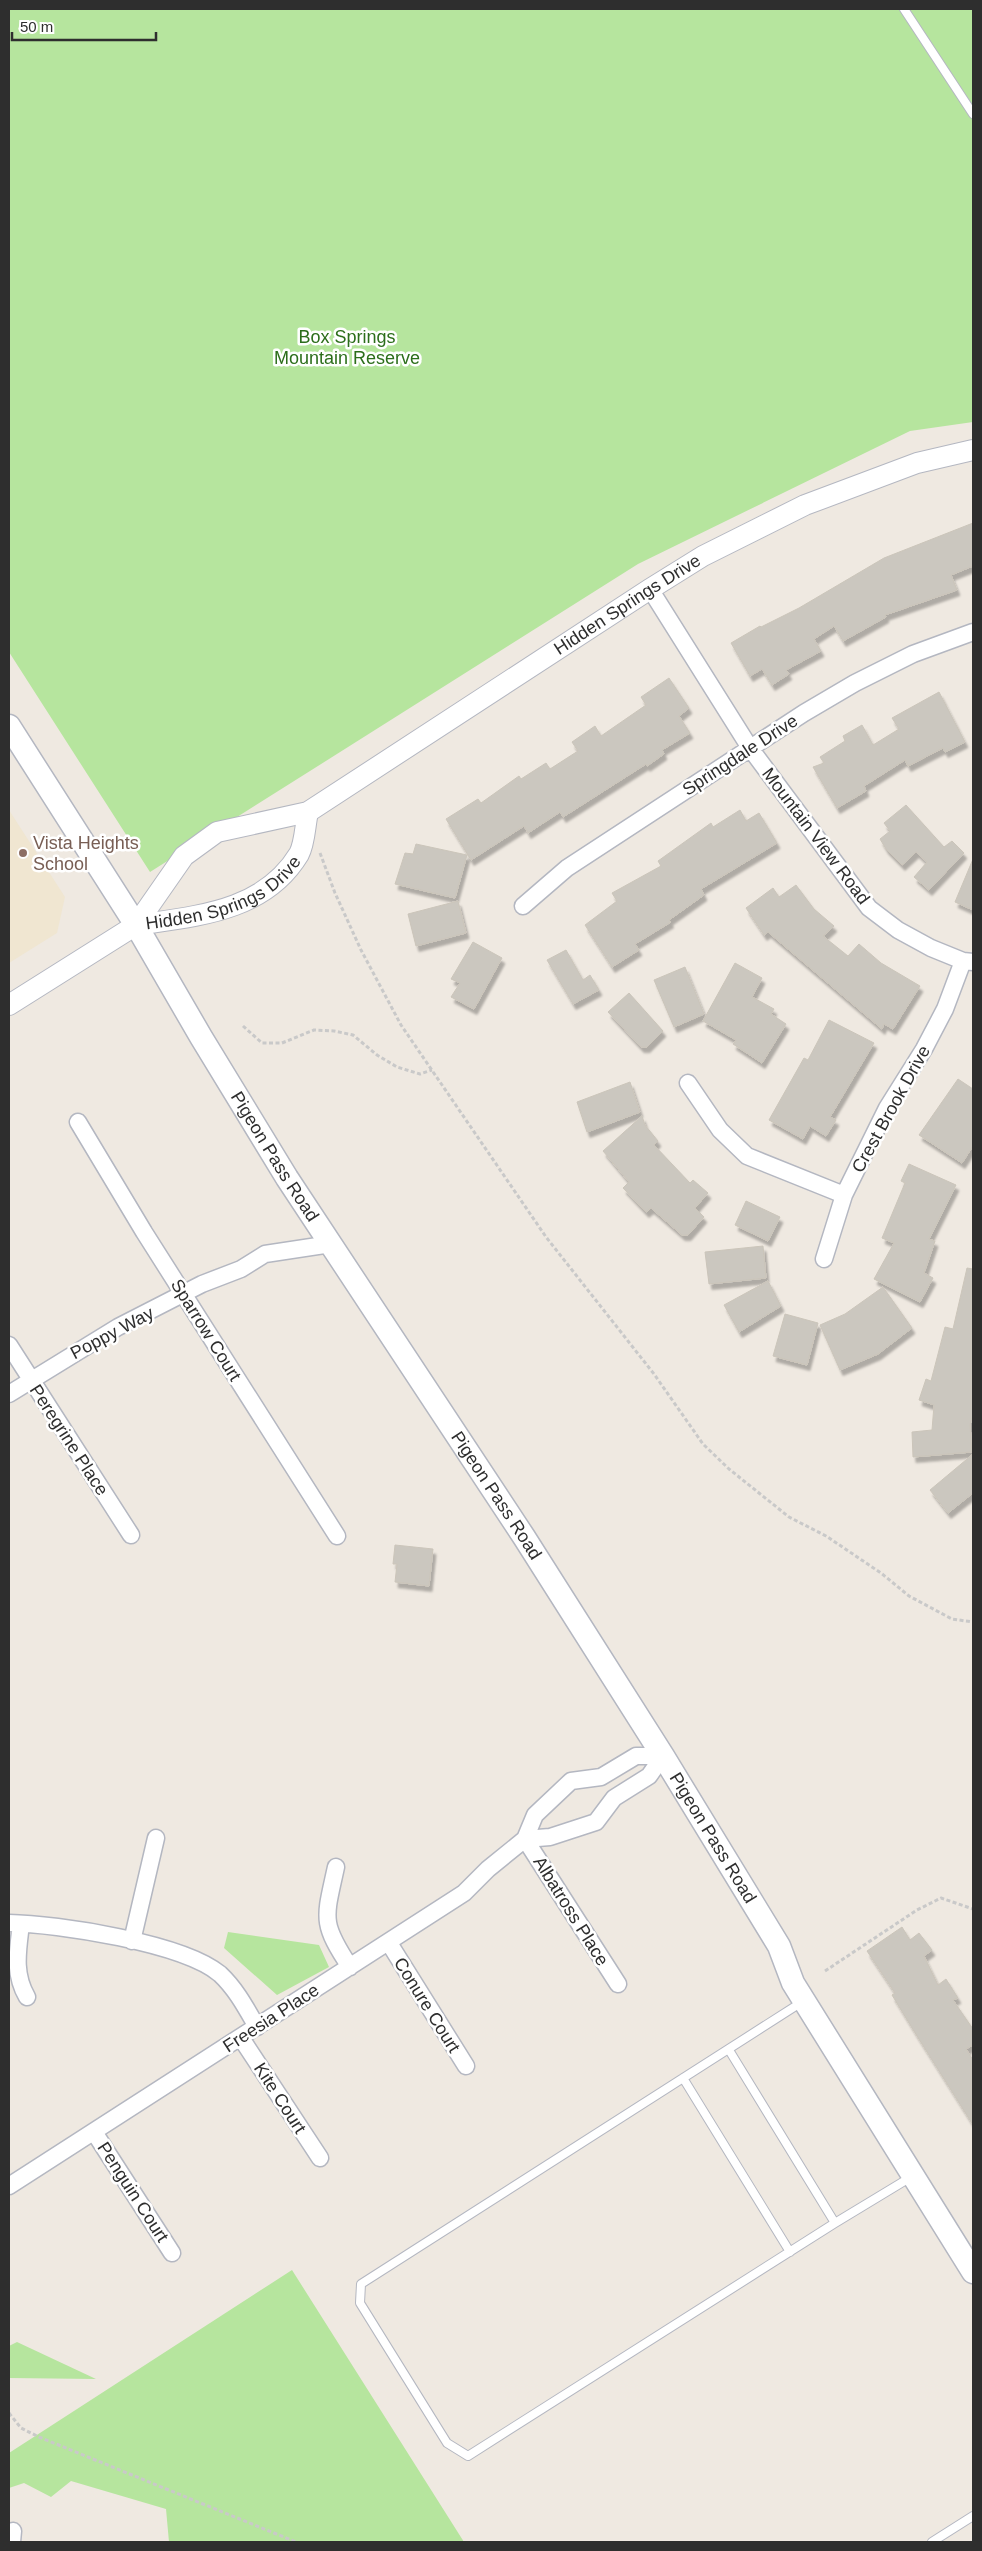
<svg xmlns="http://www.w3.org/2000/svg" width="982" height="2551" font-family="Helvetica,sans-serif">
<style>
.education{fill:#f0e6d1}
.green{fill:#b6e59e}
.building{fill:#cbc7bf;stroke:#cbc5ba;filter:url(#shadow)}
.lines{fill:none;stroke-linecap:round;stroke-linejoin:round}
.service-casing{stroke:#b4b7c1;stroke-width:10}
.minor-casing{stroke:#b4b7c1;stroke-width:19}
.tertiary-casing{stroke:#b4b7c1;stroke-width:22}
.secondary-casing{stroke:#b4b7c1;stroke-width:25}
.path{stroke:#c9c9c9;stroke-width:3;stroke-dasharray:4 2.5;stroke-linecap:butt}
.service{stroke:#fff;stroke-width:8}
.minor{stroke:#fff;stroke-width:16}
.tertiary{stroke:#fff;stroke-width:20}
.secondary{stroke:#fff;stroke-width:22}
.education-dot{fill:#8d6e63;stroke:#fff;stroke-width:2}
.labels{text-anchor:middle;dominant-baseline:central;stroke-width:5;stroke-linejoin:round;paint-order:stroke}
.park-label{font-size:18px;fill:#2c6e1b;stroke:#fff}
.street-label{font-size:18px;fill:#2e2e2e;stroke:#fff}
.education-label{font-size:18px;fill:#785e54;stroke:#fff;text-anchor:start}
</style>
<defs>
<filter id="shadow"><feDropShadow dx="3" dy="5.5" stdDeviation="1" flood-color="#0004"/></filter>
</defs>
<rect width="100%" height="100%" fill="#efe9e1"/>
<path class="education" d="M9 810 65 897 57 933 9 963Z"/>
<path class="green" d="M9 9H973V422L910 431 638 564 150 872 9 652Z
M228 1932 319 1945 329 1967 277 1995 224 1948Z
M292 2270 464 2542H169L166 2509 71 2481 51 2497 24 2483 9 2488V2453Z
M17 2342 96 2379 9 2378V2346Z"/>
<path class="building" d="M973 523V566L951 575 957 590 885 615 886 617 843 641 834 626 814 639 821 651 786 670 789 674 772 685 762 669 750 676 731 643 760 626 761 627 799 608 884 558Z
M669 678 689 708 679 716 690 733 662 750 664 754 647 766 646 764 563 817 560 812 528 833 524 826 471 860 446 819 478 799 481 803 519 776 521 779 546 763 550 769 578 751 572 742 595 726 601 736 646 705 641 697Z
M939 692 965 742 945 752 943 748 908 766 905 760 864 786 866 791 837 808 813 767 824 763 820 757 845 741 843 736 862 725 873 745 899 729 892 718Z
M906 805 944 847 952 841 964 853 929 890 914 877 927 862 916 852 902 865 886 849 880 839 890 831 884 823Z
M740 810 746 821 759 813 777 843 701 889 704 895 669 920 671 922 635 944 639 950 612 967 585 925 617 901 612 893 661 866 658 861 711 823 713 827Z
M416 844 467 855 455 898 395 884 405 853 413 854Z
M973 859V910L955 902Z
M796 885 814 909 834 926 823 936 848 956 859 944 881 963 920 986 893 1029 884 1024 882 1029 768 932 764 935 746 908 773 888 779 897Z
M458 901 466 933 416 946 408 914Z
M473 942 502 958 474 1009 451 997 460 983 451 979Z
M566 950 583 980 590 975 599 990 573 1004 547 960Z
M735 963 762 978 752 997 774 1009 771 1014 786 1024 762 1063 733 1044 736 1040 703 1021Z
M685 967 704 1014 674 1027 654 980Z
M629 993 663 1031 647 1047H641L608 1012Z
M829 1020 874 1043 830 1117 836 1120 826 1136 810 1126 803 1139 769 1120 804 1058 808 1060Z
M958 1079 973 1089V1146L962 1163 919 1135Z
M630 1082 640 1112 587 1132 577 1102Z
M642 1116 645 1125 658 1141 654 1145 690 1183 693 1180 708 1193 695 1208 704 1217 688 1235H682L651 1208 646 1212 623 1188 629 1182 603 1151Z
M909 1164 956 1185 929 1239 935 1241 924 1273 933 1278 920 1302 874 1279 894 1243 882 1238 905 1183 901 1181Z
M746 1201 780 1217 768 1241 735 1225Z
M763 1246 766 1278 709 1284 705 1252Z
M967 1268 973 1269V1415L970 1425 972 1452 913 1457 912 1432 932 1430 934 1405 919 1400 926 1379 931 1381 945 1327 953 1329Z
M768 1281 781 1306 739 1332 724 1305Z
M883 1287 912 1328 878 1354 840 1370 820 1325 845 1314Z
M785 1314 818 1323 807 1365 773 1356Z
M973 1454V1493L948 1513 930 1490Z
M395 1545 433 1549 429 1586 395 1582 397 1564H393Z
M902 1927 910 1940 919 1933 932 1950 924 1956 938 1985 946 1979 958 1998 953 2000 973 2029V2045L966 2049 973 2060V2125L917 2036 892 1995 895 1993 867 1951Z"/>
<g class="lines">
<g class="service-casing">
<path id="service" d="M904 9 973 114
M802 2002 361 2284 360 2303 447 2443 468 2456 835 2223 911 2177
M729 2050 835 2223
M683 2078 790 2252
M932 2542 973 2516"/>
</g>
<g class="minor-casing">
<path id="minor" d="M650 589 750 748 869 908 898 930 931 948 963 961 973 962
M523 906 567 868 804 713 855 683 913 654 973 632
M688 1083 720 1130 747 1156 844 1195
M78 1122 144 1232 337 1536
M824 1259 844 1195 887 1108 924 1049 945 1009 963 961
M9 1345 131 1535
M9 1394 118 1327 202 1284 241 1269 265 1254 331 1244
M525 1839 618 1984
M525 1839 550 1837 596 1822 614 1798 649 1776 663 1756
M336 1867C325 1918 320 1922 350 1967
M9 1923C58 1924 183 1943 220 1974 236 1989 246 2008 257 2027
M21 1924C18 1950 13 1973 27 1997
M132 1941 156 1838
M389 1943 466 2066
M241 2038 320 2158
M94 2132 172 2253
M9 2186 464 1893 488 1869 525 1839 535 1815 571 1781 601 1777 636 1756H663
M12 2542 13 2531"/>
</g>
<g class="tertiary-casing">
<g id="tertiary">
<path id="s1" d="M136 925C196 916 264 912 299 854 305 843 305 825 308 812"/>
<path id="s2" d="M9 1005 136 925 184 856 217 832 308 812 650 589 703 556 805 505 917 463 973 450"/>
</g>
</g>
<g class="secondary-casing">
<g id="secondary">
<path id="s3" d="M9 726 136 925 201 1037 287 1178 524 1537 663 1756 779 1946 793 1983 973 2272"/>
</g>
</g>
<path class="path" d="M320 853 335 893 361 950 401 1025 546 1237 654 1374 703 1444 729 1469 789 1517 826 1536 881 1573 909 1596 952 1619 973 1622
M243 1026 262 1043H282L314 1030 334 1031 353 1035 377 1055 397 1067 420 1074 432 1070
M825 1971 917 1910 941 1898 973 1909
M9 2413 21 2428 39 2437 296 2542"/>
<use href="#service" class="service"/>
<use href="#minor" class="minor"/>
<use href="#tertiary" class="tertiary"/>
<use href="#secondary" class="secondary"/>
</g>
<circle class="education-dot" cx="23" cy="853" r="5"/>
<g class="labels">
<g class="park-label">
<text x="347" y="337">Box Springs<tspan x="347" dy="21">Mountain Reserve</tspan></text>
</g>
<g class="street-label">
<text stroke="none"><textPath href="#s2" startOffset="749">Hidden Springs Drive</textPath></text>
<text transform="translate(740 755) rotate(-33)">Springdale Drive</text>
<text transform="translate(816 836) rotate(53)">Mountain View Road</text>
<text stroke="none"><textPath href="#s1" startOffset="95">Hidden Springs Drive</textPath></text>
<text transform="translate(891 1109) rotate(-61)">Crest Brook Drive</text>
<text stroke="none"><textPath href="#s3" startOffset="506">Pigeon Pass Road</textPath></text>
<text transform="translate(206 1330) rotate(58)">Sparrow Court</text>
<text transform="translate(112 1333) rotate(-28)">Poppy Way</text>
<text transform="translate(69 1440) rotate(57)">Peregrine Place</text>
<text stroke="none"><textPath href="#s3" startOffset="911">Pigeon Pass Road</textPath></text>
<text stroke="none"><textPath href="#s3" startOffset="1316">Pigeon Pass Road</textPath></text>
<text transform="translate(571 1911) rotate(58)">Albatross Place</text>
<text transform="translate(427 2005) rotate(58)">Conure Court</text>
<text transform="translate(271 2018) rotate(-33)">Freesia Place</text>
<text transform="translate(280 2098) rotate(57)">Kite Court</text>
<text transform="translate(133 2192) rotate(57)">Penguin Court</text>
</g>
<g class="education-label">
<text x="33" y="843">Vista Heights<tspan x="33" dy="21">School</tspan></text>
</g>
</g>
<rect width="982" height="2551" fill="none" stroke="#2e2e2e" stroke-width="20"/>
<path d="M12 32v8h144v-8" fill="none" stroke="#2e2e2e" stroke-width="2.5"/>
<text x="20" y="32" font-size="15" fill="#2e2e2e" stroke="#ffffff" stroke-width="4" paint-order="stroke">50 m</text>
</svg>
